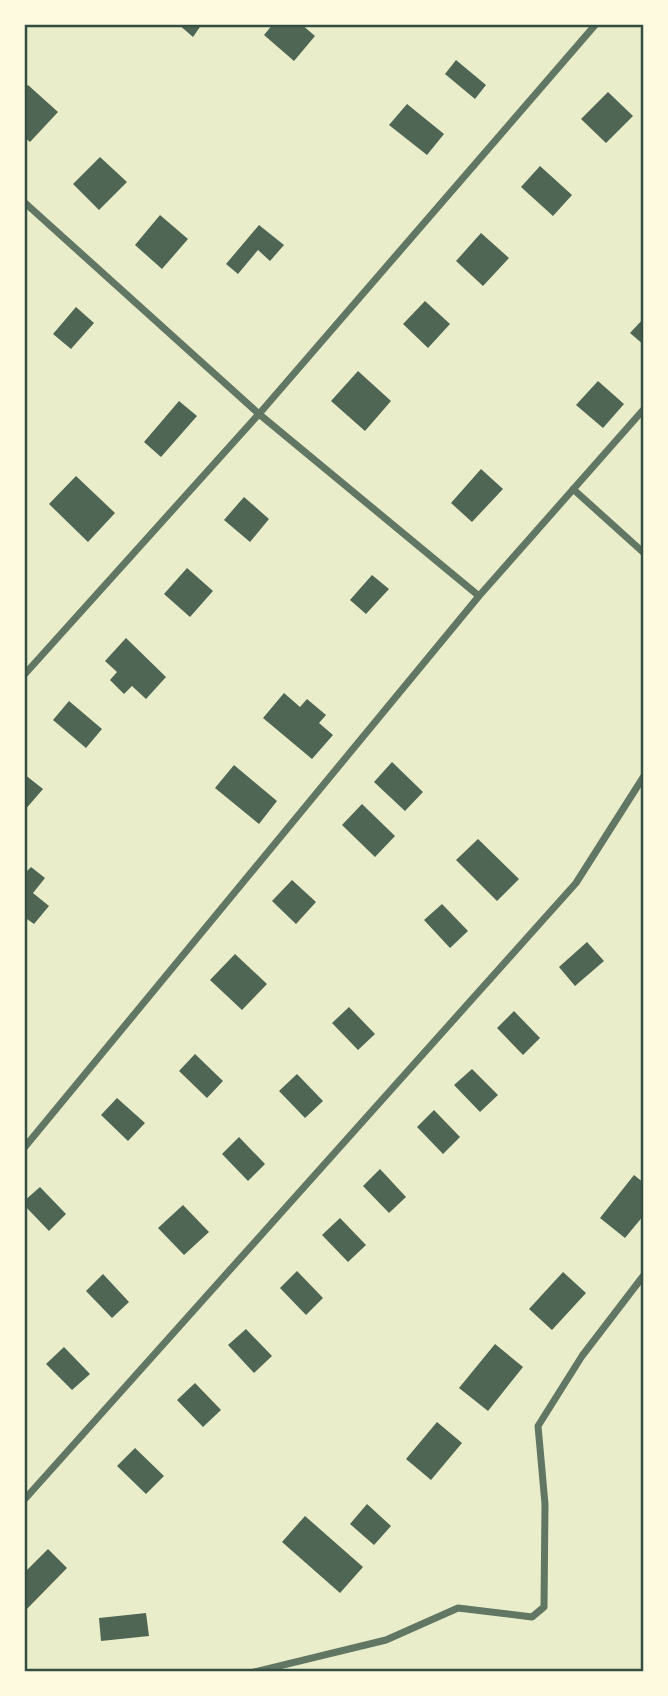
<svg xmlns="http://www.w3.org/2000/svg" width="668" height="1696" font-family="Lato,sans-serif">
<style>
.building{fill:#4f6655}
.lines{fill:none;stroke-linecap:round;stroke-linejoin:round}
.minor{stroke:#617663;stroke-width:7}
.neatline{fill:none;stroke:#344e41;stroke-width:2.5}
</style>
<rect width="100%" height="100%" fill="#e9edc9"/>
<path class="building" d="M178 24H202L193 37Z
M273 24H301L315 36 294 61 264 35Z
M456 60 486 85 475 99 445 74Z
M28 85 58 112 30 142 24 137V89Z
M608 92 633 116 606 143 581 119Z
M407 104 444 134 427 155 389 125Z
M100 157 127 182 99 210 73 184Z
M540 166 572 195 553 216 521 187Z
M160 215 188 239 162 269 135 245Z
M259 225 284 245 270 261 258 250 238 274 226 264Z
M481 233 509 258 483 286 456 261Z
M425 301 450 324 428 348 403 324Z
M76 307 94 323 71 349 53 334Z
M644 318V345L630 333Z
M358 371 391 401 365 431 331 401Z
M598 381 624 404 603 428 576 405Z
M179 401 197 416 161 457 144 442Z
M481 469 503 489 472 522 451 503Z
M76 476 115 513 88 542 49 504Z
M244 497 269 519 250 542 224 520Z
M187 568 213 591 190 617 164 594Z
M372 575 389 589 366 614 350 600Z
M126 638 166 677 146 699 132 686 124 694 110 680 117 672 105 661Z
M284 693 300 707 307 699 326 715 319 723 333 735 312 759 263 718Z
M69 701 102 729 86 748 53 720Z
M392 762 423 792 405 811 374 782Z
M234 765 277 801 259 824 215 788Z
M24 774 43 789 24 811Z
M362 804 395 836 375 857 342 825Z
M478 839 519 879 497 901 456 860Z
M31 867 45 878 33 893 49 906 34 924 24 917V874Z
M292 880 316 902 296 924 272 901Z
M442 904 468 931 450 948 424 920Z
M587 942 604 961 575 986 559 967Z
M235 954 267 984 242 1010 210 980Z
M349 1007 375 1034 358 1050 332 1023Z
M514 1011 540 1038 523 1055 497 1028Z
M195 1054 223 1081 207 1098 179 1071Z
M472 1069 498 1095 480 1112 454 1085Z
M297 1074 323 1101 305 1118 279 1091Z
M117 1098 145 1123 128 1141 101 1115Z
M434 1110 460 1137 443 1154 417 1127Z
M239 1137 265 1164 248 1181 222 1154Z
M380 1169 406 1197 389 1213 363 1186Z
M634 1175 644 1183V1215L625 1238 600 1218Z
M40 1187 66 1214 49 1231 24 1205V1201Z
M183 1205 209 1232 184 1255 158 1228Z
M340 1218 366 1245 348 1262 322 1235Z
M297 1271 323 1298 306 1315 280 1288Z
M563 1272 586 1293 552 1330 529 1309Z
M103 1274 129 1302 112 1318 86 1291Z
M246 1329 272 1356 254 1373 228 1345Z
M495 1344 523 1367 488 1411 459 1388Z
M64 1347 90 1374 72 1390 46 1364Z
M195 1383 221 1410 203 1427 177 1400Z
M437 1422 462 1443 431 1480 406 1459Z
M135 1448 164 1476 146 1494 117 1466Z
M367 1504 391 1526 374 1545 350 1524Z
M305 1516 363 1567 340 1593 282 1542Z
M48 1549 67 1568 24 1612V1573Z
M146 1613 149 1636 101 1641 99 1618Z"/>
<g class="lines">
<path class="minor" d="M24 202 259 414 479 596
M573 489 644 553
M24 675 259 414 596 24
M24 1148 479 596 644 409
M24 1500 576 883 644 776
M254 1672 386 1640 458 1608 532 1617 544 1607 545 1504 538 1426 582 1356 644 1275"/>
</g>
<rect width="668" height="1696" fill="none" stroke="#fefae0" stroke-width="52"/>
<rect x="26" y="26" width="616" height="1644" class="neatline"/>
</svg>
